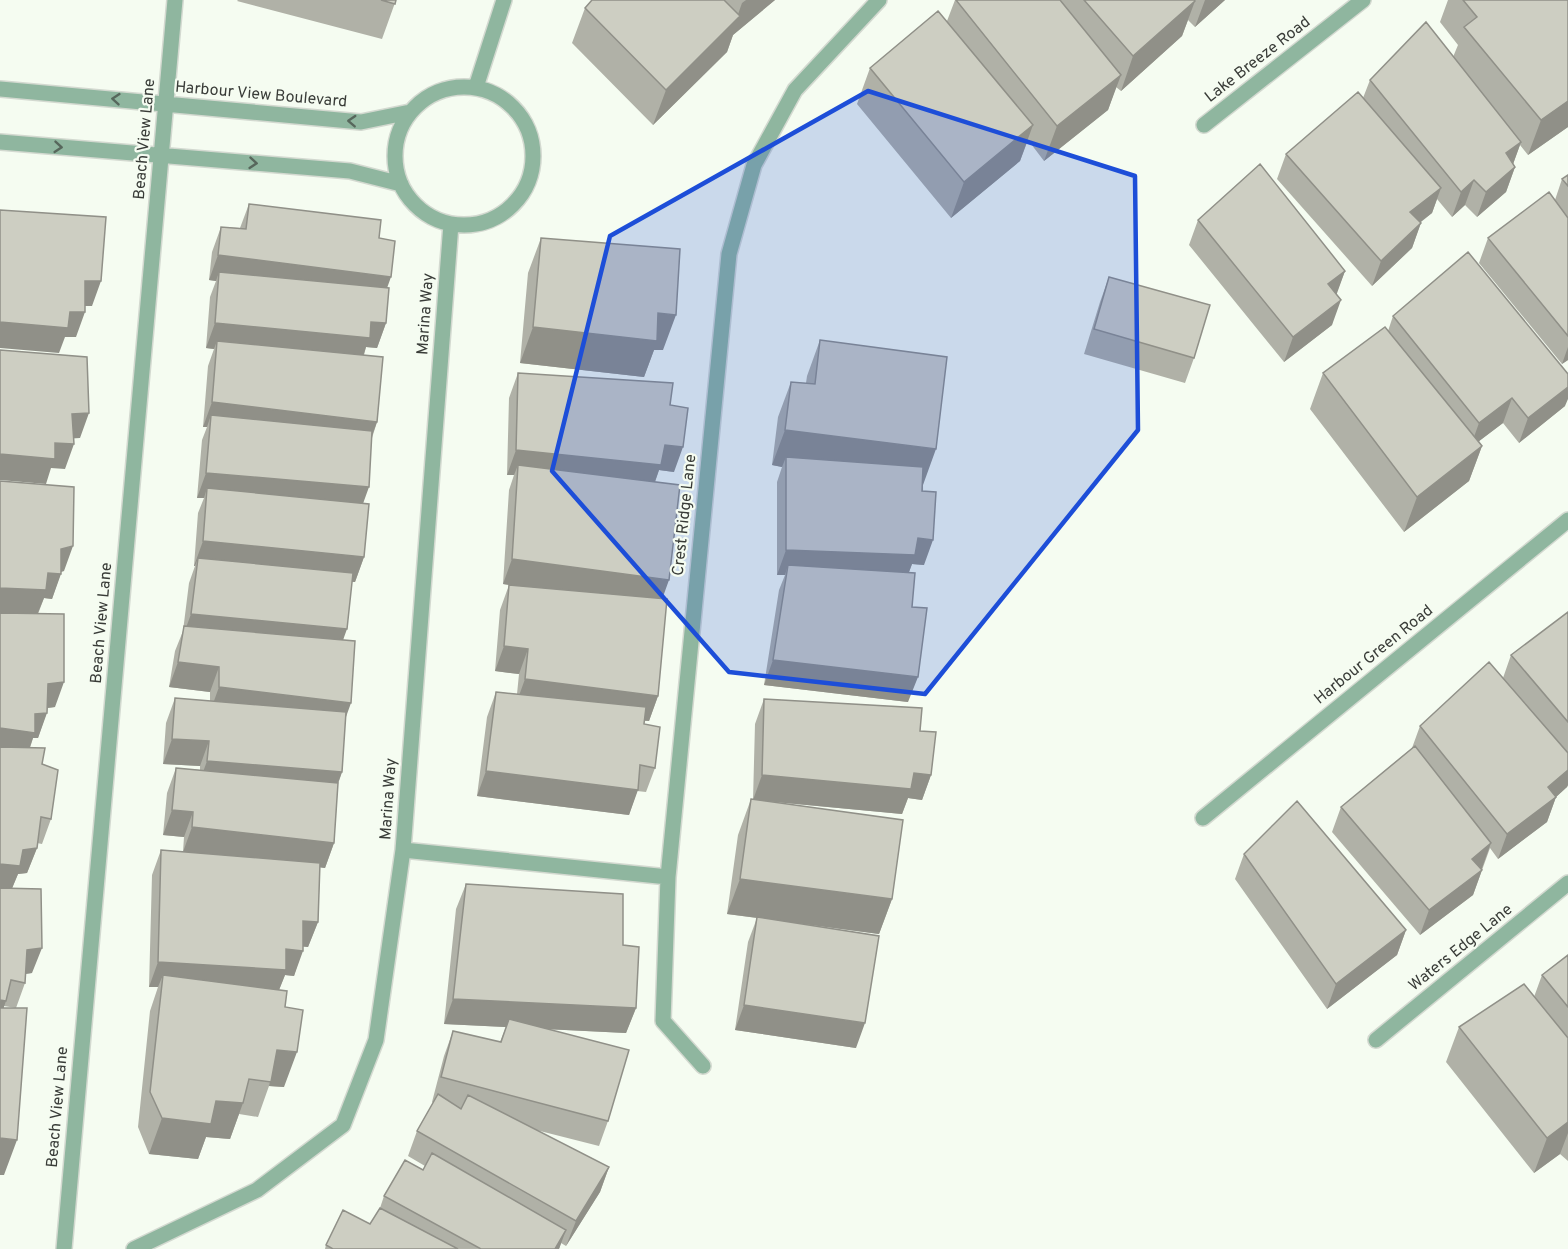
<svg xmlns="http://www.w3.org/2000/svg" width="1568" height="1249" font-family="Overpass,sans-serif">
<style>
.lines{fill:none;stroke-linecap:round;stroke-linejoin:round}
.minor-casing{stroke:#d3d9d0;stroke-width:18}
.minor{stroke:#8fb69f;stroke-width:15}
.wall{fill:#b0b1a7}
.shaded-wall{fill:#909088}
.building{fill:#cdcec2;stroke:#909088;stroke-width:1.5}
.oneway{stroke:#57675c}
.marked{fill:#1d4ed8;fill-opacity:0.2;stroke:#1d4ed8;stroke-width:4.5;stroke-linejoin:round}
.labels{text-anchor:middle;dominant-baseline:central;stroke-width:4.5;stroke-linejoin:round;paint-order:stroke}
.street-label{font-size:16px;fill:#393c38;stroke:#f5fcf1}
</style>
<rect width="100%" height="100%" fill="#f5fcf1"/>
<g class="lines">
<g class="minor-casing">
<path id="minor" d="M476 87 504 0
M395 156a69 69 0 1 1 138 0a69 69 0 1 1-138 0Z
M0 89 361 122 410 112
M1204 125 1363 0
M0 142 350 171 401 184
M1203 818 1568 520
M403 850 668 877
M1376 1040 1568 883
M703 1066 663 1021 668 877 729 254 754 165 795 90 879 0
M64 1249 175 0
M134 1249 257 1190 343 1125 376 1040 403 850 451 224"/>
</g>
<use href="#minor" class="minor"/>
</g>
<path class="wall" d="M238 0H396L382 39 237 1Z
M592 0H775L733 35 727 52 653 125 572 43 585 8Z
M955 0H1225L1195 27 1188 20 1182 36 1121 91 1116 87 1108 110 1044 161 1028 140 1020 161 951 218 857 104 870 68 947 21Z
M1448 0H1568V127L1528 155 1520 145 1513 164 1515 167 1506 192 1477 217 1465 205 1452 217 1437 199 1432 213 1421 222 1412 248 1372 286 1277 179 1286 154 1363 98 1370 80 1453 57 1458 45 1440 22Z
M1568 175V360L1562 364 1479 263 1488 238 1555 200 1562 179Z
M249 204 379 238 387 287 386 323 377 348 366 347 364 355 377 422 372 438 363 503 364 557 355 582H352L343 640 345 719 342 772 338 784 334 843 325 868 320 867 318 922 308 947 303 946 294 976 285 975 279 990 285 1007 284 1087 269 1086 258 1117 239 1114 230 1139 206 1137 198 1159 149 1154 138 1127 150 1011 158 987H149L152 875 161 850 183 852 184 837 163 835 167 793 176 768 200 770V766L163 764 166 723 175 698 210 701V692L169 687 175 651 183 631 189 583 195 566H194L198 513 204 498H197L202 440 207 427H203L208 366 214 349 206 348 210 297 216 281 209 280 212 252 221 227 240 228Z
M1198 220 1345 271 1336 294 1332 325 1284 362 1189 245Z
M541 238 663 350H654L644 377 520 363 528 273Z
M1109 277 1194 358 1185 383 1084 354 1100 302Z
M1393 316 1565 406 1519 443 1503 423 1479 441 1482 446 1469 481 1404 532 1310 409 1323 373 1388 331Z
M820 340 923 485 924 565 912 564 909 572 912 607 908 702 764 685 779 590 785 575H777V482L782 467 772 465 778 417 791 382 806 383 807 376Z
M518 373 670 405 674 472 659 470 655 482 662 599 658 696 649 721H644V724L655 768 646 792 637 791 629 815 477 796 487 717 496 692 517 694 519 674 495 671 500 610 509 585 503 584 509 490 514 475H507L509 398Z
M0 481 64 571 61 572 52 599 44 598 38 614 55 707 48 708 38 738H33L30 748 42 764 51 819 42 844 37 843V848L27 873 18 874 12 888 32 973 25 974V983L16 1008 4 1006V1175Z
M1568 612V785L1567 787 1556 797 1547 822 1498 859 1490 848 1473 895 1420 935 1332 832 1341 807 1412 748 1420 726 1503 678 1511 655Z
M764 699 920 731 931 775 922 800 908 798 902 814 764 801 892 899 879 934 789 922 856 1048 735 1030 748 942 757 918 727 914 738 835 751 799 753 800 755 724Z
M1244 854 1406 930 1397 955 1327 1009 1235 879Z
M466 884 623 945 636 1008 626 1033 546 1029 608 1121 599 1146 536 1130 609 1167 600 1192 566 1246 561 1243 559 1249H325L326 1245 370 1224 379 1211 384 1196 423 1170 425 1166 408 1156 417 1131 433 1103 432 1102 444 1056 453 1031 500 1042 506 1027 444 1024 456 909Z
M1568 955V1161L1560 1154 1534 1173 1446 1062 1459 1027 1534 997 1542 975Z"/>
<path class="shaded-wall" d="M746 0H775L733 35 727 52 653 125 666 90 736 20 742 3Z
M1205 0H1225L1195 27Z
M1195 1 1182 36 1121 91 1133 56Z
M1121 75 1108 110 1044 161 1057 126Z
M1568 101V127L1528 155 1541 120Z
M1033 125 1020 161 951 218 964 182Z
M1521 142 1512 167 1506 153Z
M1515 167 1506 192 1477 217 1486 192Z
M1474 180 1465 205 1452 217 1461 192Z
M1441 188 1432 213 1401 237 1410 212Z
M1421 223 1412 248 1372 286 1381 261Z
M218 255 391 277 382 302 219 272 216 281 209 280Z
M1345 271 1336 296 1328 284Z
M85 281H101L92 306H75Z
M1341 300 1332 325 1284 362 1293 337Z
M70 312H85L76 337H65L59 353 0 348V322Z
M658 313 676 315 663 350H654L644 377 520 363 533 327Z
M371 322 386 323 377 348 366 347 361 363 217 341 214 349 206 348 215 323Z
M1568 347V360L1562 364Z
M1568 387V399L1565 406 1519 443 1528 418Z
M1512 398 1503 423 1470 448 1479 423Z
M212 402 377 422 368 447 211 415 207 427H203Z
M89 413 80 438 63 439 72 414Z
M785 430 936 449 923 485 786 457 782 467 772 465Z
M55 443 74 444 65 469 51 468 46 484 0 480V454Z
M665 445 683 447 674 472 659 470 652 490 518 465 514 475H507L516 450Z
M1482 446 1469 481 1404 532 1417 497Z
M206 473 369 487 360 512 207 488 204 498H197Z
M918 538 933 540 924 565 912 564 906 580 788 565 785 575H777L786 550Z
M203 541 364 557 355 582 197 566 198 558 195 566H194Z
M73 546 64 571 55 573 61 574 52 599 44 598 37 615 0 614V588L48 573 61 549Z
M512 559 669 580 660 605 503 584Z
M191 614 347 629 338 654 183 636Z
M504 646 528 649 519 674 495 671Z
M773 660 918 677 908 702 764 685Z
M178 662 219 667 210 692 169 687Z
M525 679 658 696 649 721 516 704Z
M64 682 55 707 39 709 48 684Z
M219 687 351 703 342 728 210 712Z
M47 713 38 738H33L26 758 0 754V728L35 714Z
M172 739 209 741 200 766 163 764Z
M207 761 342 772 333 797 198 786Z
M1568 770V785L1567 787 1556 797 1547 822 1498 859 1507 834 1548 787Z
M486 771 638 790 629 815 477 796Z
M914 773 931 775 922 800 908 798 902 814 753 800 762 775Z
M172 810 193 812 184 837 163 835Z
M192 827 334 843 325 868 183 852Z
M1491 843 1482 868 1463 884 1472 859Z
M37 848 27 873 18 874 11 891 0 890V864L23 850Z
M1482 870 1473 895 1420 935 1429 910Z
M740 879 892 899 879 934 727 914Z
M303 921 318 922 308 947 294 946Z
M1406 930 1397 955 1327 1009 1336 984Z
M42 948 32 973 18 975 27 950Z
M286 949 303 951 294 976 285 975 277 995 163 975 158 987H149L158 962Z
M453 999 636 1008 626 1033 444 1024Z
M0 1000 6 1001 0 1018Z
M744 1005 865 1023 856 1048 735 1030Z
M277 1050 297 1052 284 1087 269 1086Z
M216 1101 243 1103 230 1139 206 1137 198 1159 149 1154 162 1118Z
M1568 1122V1133L1560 1154 1534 1173 1547 1138Z
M0 1138 17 1140 4 1175H0Z
M609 1167 600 1192 566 1246 576 1221Z
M566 1230 559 1249H555Z"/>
<path class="building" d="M381 0H396L395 4Z
M592 0H724L740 16 666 90 585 8Z
M956 0H1060L1121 75 1057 126Z
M1084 0H1194L1195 1 1133 56Z
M1463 0H1568V101L1541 120 1464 27 1477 17Z
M938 11 1033 125 964 182 870 68Z
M1426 22 1521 142 1506 153 1515 167 1486 192 1474 180 1461 192 1370 80Z
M1358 92 1441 188 1410 212 1421 223 1381 261 1286 154Z
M1260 164 1345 271 1328 284 1341 300 1293 337 1198 220Z
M1568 175V186L1562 179Z
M1549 192 1568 218V336L1488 238Z
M249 204 381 220 379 238 395 241 391 277 218 255 221 227 246 229Z
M0 210 106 217 101 281H85V312H70L68 328 0 322Z
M541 238 680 249 676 315 658 313 657 341 533 327Z
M1468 252 1568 374V387L1528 418 1512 398 1479 423 1393 316Z
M219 272 389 288 386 323 371 322 370 338 215 323Z
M1109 277 1210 305 1194 358 1094 329Z
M1385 327 1482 446 1417 497 1323 373Z
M820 340 947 357 936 449 785 430 791 382 815 384Z
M217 341 383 357 377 422 212 402Z
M0 350 87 357 89 413 72 414 74 444 55 443V459L0 454Z
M518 373 673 383 670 405 688 408 683 447 665 445 661 465 516 450Z
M211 415 372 431 369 487 206 473Z
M786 457 923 467 922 491 936 492 933 540 918 538 915 555 786 550Z
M518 465 680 485 669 580 512 559Z
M0 481 74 487 73 546 61 549V574L48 573 46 590 0 588Z
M207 488 369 504 364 557 203 541Z
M198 558 353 573 347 629 191 614Z
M788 565 915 573 912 607 927 608 918 677 773 660Z
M509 585 667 599 658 696 525 679 528 649 504 646Z
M1568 612V722L1511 655Z
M0 613 64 614V682L48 684 47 713 35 714V733L0 728Z
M184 626 355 641 351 703 219 687V667L178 662Z
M1489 662 1568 753V770L1548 787 1556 797 1507 834 1420 726Z
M496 692 646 707 644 724 660 727 655 768 640 765 638 790 486 771Z
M175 698 346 712 342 772 207 761 209 741 172 739Z
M764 699 922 708 920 731 936 732 931 775 914 773 911 789 762 775Z
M1415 746 1491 843 1472 859 1482 870 1429 910 1341 807Z
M0 747 45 748 42 764 58 770 51 819 41 817 37 848 23 850 20 866 0 864Z
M176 768 338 783 334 843 192 827 193 812 172 810Z
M751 799 903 820 892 899 740 879Z
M1297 801 1406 930 1336 984 1244 854Z
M161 850 320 863 318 922 303 921V951L286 949V970L158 962Z
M466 884 623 894V945L639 947 636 1008 453 999Z
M0 888 41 889 42 948 27 950 25 983 11 980 6 1001 0 1000Z
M757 917 879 936 865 1023 744 1005Z
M1568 955V1007L1542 975Z
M163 975 287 991 285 1007 303 1010 297 1052 277 1050 271 1082 249 1079 243 1103 216 1101 211 1124 162 1118 150 1092Z
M1524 984 1568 1038V1122L1547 1138 1459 1027Z
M0 1008H27L17 1140 0 1138Z
M509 1019 629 1050 608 1121 441 1077 453 1031 501 1042Z
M438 1094 461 1109 468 1095 609 1167 576 1221 417 1131Z
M432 1153 566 1230 555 1249H481L384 1196 405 1160 423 1170Z
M380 1208 458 1249H333L326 1245 343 1210 370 1224Z"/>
<defs><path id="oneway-chevron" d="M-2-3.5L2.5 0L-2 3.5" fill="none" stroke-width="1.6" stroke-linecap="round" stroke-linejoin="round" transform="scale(1.5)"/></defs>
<g class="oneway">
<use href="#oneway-chevron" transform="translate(116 99) rotate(-175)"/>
<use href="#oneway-chevron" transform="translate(352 121) rotate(-177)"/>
<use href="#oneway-chevron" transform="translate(58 147) rotate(5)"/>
<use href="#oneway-chevron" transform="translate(253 163) rotate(5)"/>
</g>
<path class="marked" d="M868 91 1135 176 1138 430 925 694 729 672 552 471 610 236Z"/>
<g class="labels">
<g class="street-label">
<text transform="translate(1258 60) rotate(-38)">Lake Breeze Road</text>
<text transform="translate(261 95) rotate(5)">Harbour View Boulevard</text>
<text transform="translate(145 139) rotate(-85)">Beach View Lane</text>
<text transform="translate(426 314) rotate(-86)">Marina Way</text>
<text transform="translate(685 515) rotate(-84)">Crest Ridge Lane</text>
<text transform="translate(102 623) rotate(-85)">Beach View Lane</text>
<text transform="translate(1374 655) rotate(-39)">Harbour Green Road</text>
<text transform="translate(389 799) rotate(-86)">Marina Way</text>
<text transform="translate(1461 948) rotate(-39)">Waters Edge Lane</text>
<text transform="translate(58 1107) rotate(-85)">Beach View Lane</text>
</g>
</g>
</svg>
